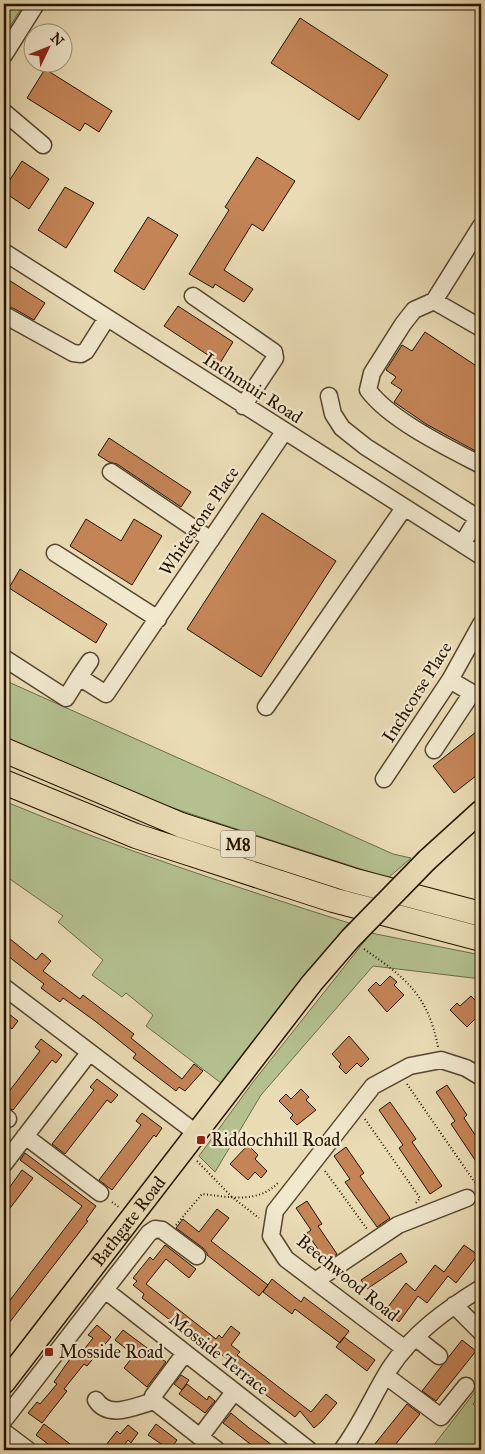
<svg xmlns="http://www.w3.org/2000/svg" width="485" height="1454" font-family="'IM FELL Great Primer',serif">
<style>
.green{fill:#b4c18f;stroke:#6c6a48}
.building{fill:#c48456;stroke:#241300}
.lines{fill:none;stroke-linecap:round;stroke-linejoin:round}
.minor-casing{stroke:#55452d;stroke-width:19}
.major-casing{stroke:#241300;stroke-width:24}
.highway-casing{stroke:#241300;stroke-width:26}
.path{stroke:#241300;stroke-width:2;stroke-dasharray:1 2.5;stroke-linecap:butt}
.minor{stroke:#f1e8ce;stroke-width:16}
.major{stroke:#e9dbb4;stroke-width:21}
.highway{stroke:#e9dbb4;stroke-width:24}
.major-bridge-casing{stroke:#241300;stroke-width:24;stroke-linecap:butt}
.major-bridge{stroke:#e9dbb4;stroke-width:21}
.poi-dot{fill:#8f2418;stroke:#f1e8ce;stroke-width:2}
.labels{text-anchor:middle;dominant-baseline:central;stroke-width:4.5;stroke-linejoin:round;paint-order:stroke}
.shield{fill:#f1e8ce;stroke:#62533e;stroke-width:1}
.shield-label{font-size:16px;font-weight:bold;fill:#241300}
.street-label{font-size:18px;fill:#241300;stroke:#f1e8ce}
.poi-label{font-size:18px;fill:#241300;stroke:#f1e8ce;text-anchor:start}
</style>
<rect width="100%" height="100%" fill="#e9dbb4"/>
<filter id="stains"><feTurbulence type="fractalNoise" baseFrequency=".004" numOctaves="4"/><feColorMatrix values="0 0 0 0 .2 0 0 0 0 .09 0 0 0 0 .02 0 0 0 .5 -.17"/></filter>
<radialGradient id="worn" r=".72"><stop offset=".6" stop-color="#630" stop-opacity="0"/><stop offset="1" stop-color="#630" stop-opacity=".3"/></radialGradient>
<path class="green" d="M4 4H24L4 36Z
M4 680 393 854 411 858 388 878C259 835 127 798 4 742Z
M4 801C116 848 233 886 349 923L221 1083 146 1026 153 1015 126 993 122 997 92 975 103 960 58 922 63 916 4 875Z
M371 933 481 955V979L373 966 261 1095 215 1172 199 1156 253 1082Z
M481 1384V1394L473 1404 481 1411V1440L474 1450H430Z"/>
<path class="building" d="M300 18 388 75 359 120 271 63Z
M45 69 112 111 99 132 85 123 80 131 27 98Z
M257 157 295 181 263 231 252 224 224 270 253 289 244 302 215 284 213 288 189 274 229 210 225 207Z
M22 161 49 179 29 209 4 192V189Z
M65 187 94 203 66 248 38 230Z
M148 217 178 235 144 290 114 271Z
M4 277 45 303 34 320 13 308H4Z
M178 306 233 342 220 363 164 326Z
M425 332 481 369V454L426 424 394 402 402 390 391 383 396 377 386 370 402 345 412 351Z
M109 438 191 492 181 507 117 464 109 462 98 455Z
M262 513 336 561 261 677 187 629Z
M86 519 121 541 134 519 162 536 132 585 70 546Z
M20 569 107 624 96 643 9 588Z
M481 728V772L454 793 433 766Z
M4 934 36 960 42 953 51 961 43 971 80 999 83 995 134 1034 131 1038 182 1079 194 1064 203 1071 185 1091 179 1087 176 1091 133 1058 136 1054 95 1021 63 998 60 1002 41 988 44 984 4 953Z
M390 976 397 982 394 985 404 995 387 1012 368 990 376 982 380 986Z
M471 996 479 1004 477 1006 481 1011V1023L476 1018 467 1027 450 1010 457 1003 460 1006Z
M4 1010 18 1021 12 1029 4 1023Z
M349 1036 369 1059 361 1067 357 1063 346 1074 339 1067 341 1064 332 1054Z
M41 1039 62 1055 56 1063 52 1060 13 1110 4 1106V1098L40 1051 35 1047Z
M97 1079 118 1095 111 1103 107 1100 65 1154 52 1144 94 1090 90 1087Z
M447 1085 467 1115 464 1118 481 1144V1169L451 1124 455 1121 436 1092Z
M301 1089 309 1097 306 1100 316 1110 297 1125 290 1118 293 1115 279 1101 286 1094 291 1099Z
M390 1102 416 1139 412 1142 442 1186 430 1194 399 1148 403 1145 379 1110Z
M142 1113 162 1128 156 1137 154 1135 112 1190 99 1180 141 1125 136 1121Z
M248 1145 258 1155 255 1159 267 1171 261 1178 255 1172 248 1180 230 1164Z
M346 1147 364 1173 360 1176 390 1218 377 1227 345 1182 350 1179 334 1156Z
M25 1153 96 1206 86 1220 88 1221 9 1323 4 1318V1308L82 1206 20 1160Z
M22 1170 33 1178 4 1216V1195Z
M307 1201 322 1224 318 1226 337 1254 326 1261 307 1233 311 1230 296 1208Z
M217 1209 229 1218 211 1241 268 1285 259 1296 207 1255V1253L203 1248 176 1228 183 1219 199 1232Z
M165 1245 196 1269 189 1278 166 1259 146 1284 216 1339 219 1335 222 1338 231 1326 240 1333 231 1345 240 1352 237 1355 311 1412 326 1394 337 1403 322 1421 314 1428 300 1411 295 1417 228 1366 231 1362 211 1346 208 1350 142 1298 144 1294 133 1285 137 1281 133 1278 150 1257 153 1260Z
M464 1245 478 1255 456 1283 448 1276 427 1303 418 1296 399 1322 385 1311 406 1283 415 1291 435 1265 444 1272Z
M401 1253 407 1262 367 1289 361 1280Z
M272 1279 301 1302 304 1297 349 1331 340 1343 295 1309 292 1314 263 1292Z
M97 1325 111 1337 87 1366 84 1364 64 1389 67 1391 42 1423 28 1413 37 1402 40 1404 57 1384 54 1382 65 1366 74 1354 78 1357 93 1338 88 1335Z
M123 1330 166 1362 147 1387 124 1368 134 1355 115 1340Z
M344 1337 375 1360 367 1371 336 1347Z
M462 1340 476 1351 436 1401 422 1391Z
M181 1375 189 1380 182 1390 187 1384 207 1400 209 1396 215 1401 205 1413 179 1394 182 1390 174 1384Z
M407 1404 420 1414 391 1450H370Z
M231 1413 249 1428 279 1450H258L223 1423Z
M44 1424 78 1450H56L36 1435Z
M156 1424 177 1440 170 1450 148 1435Z
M128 1425 138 1433 131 1443 128 1440 120 1450H102L117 1431 120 1434Z"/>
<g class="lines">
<g class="minor-casing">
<path id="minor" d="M4 55 36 4
M4 112 43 145
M4 252 481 556
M193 296 274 352 275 358 243 406
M434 301 481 226
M8 317 73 353 81 354 86 351 107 318
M481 328 434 301 414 310 403 324 372 373 368 390C390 420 448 448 481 465
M329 396 333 414 342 428 366 447 481 520
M111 472 211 540
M462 544 478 518
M55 553 158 619
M4 658 66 698 79 677 106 694 284 432
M79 677 90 661
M266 707 404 508
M434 750 472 693 450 680
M384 779 450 680 481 624
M4 987 196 1133
M4 1116 8 1119
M25 1136 100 1193
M4 1164 89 1053
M315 1281 398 1225 467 1198
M105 1290 309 1450
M454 1305 481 1332
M416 1338 439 1356
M405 1349 286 1259 271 1236 275 1211 373 1086 410 1066 441 1060 466 1068 481 1077
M185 1353 153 1396 154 1401 200 1437 234 1392
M386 1376 441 1417 466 1386
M96 1400C109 1420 135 1406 154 1401
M4 1420 149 1233 155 1229 162 1230 197 1256
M4 1432 28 1450
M200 1437 217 1450
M342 1450C361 1425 373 1395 390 1368 413 1333 447 1309 481 1288"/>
</g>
<g class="major-casing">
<g id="major">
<path d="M427 860 481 811"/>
<path id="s1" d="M4 1383 312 983 350 939"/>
</g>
</g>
<g class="highway-casing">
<path id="highway" d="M4 750 181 825 352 880 481 914
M4 782 136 836 333 900 481 939"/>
</g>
<path class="path" d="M364 949C406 978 428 995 438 1047
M407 1084 478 1187
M365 1119 420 1198 415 1204
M197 1161 232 1197 259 1218
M325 1171 367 1229
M477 1187 481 1184
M112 1202 120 1208
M176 1225 202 1194C230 1197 258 1204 279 1182
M362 1444 370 1450"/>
<use href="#minor" class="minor"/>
<use href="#major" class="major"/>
<use href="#highway" class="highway"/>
<g class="major-bridge-casing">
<path id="major-bridge" d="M350 939 427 860"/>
</g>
<use href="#major-bridge" class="major-bridge"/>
</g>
<g class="poi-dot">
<rect x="196" y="1135" width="10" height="10" rx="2.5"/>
<rect x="44" y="1347" width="10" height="10" rx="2.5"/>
</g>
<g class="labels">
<rect class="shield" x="220.5" y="830.5" width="35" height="27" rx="4"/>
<g class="shield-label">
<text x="238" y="844">M8</text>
</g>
<g class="street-label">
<text transform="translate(253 388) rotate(33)">Inchmuir Road</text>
<text transform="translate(199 521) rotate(-56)">Whitestone Place</text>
<text transform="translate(417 692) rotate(-58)">Inchcorse Place</text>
<text stroke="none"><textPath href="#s1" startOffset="204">Bathgate Road</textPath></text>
<text transform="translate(348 1278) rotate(39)">Beechwood Road</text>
<text transform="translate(219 1354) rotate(38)">Mosside Terrace</text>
</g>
<g class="poi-label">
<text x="211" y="1140">Riddochhill Road</text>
<text x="59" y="1352">Mosside Road</text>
</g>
</g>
<rect width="485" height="1454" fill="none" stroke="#e9dbb4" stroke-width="20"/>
<rect x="5" y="5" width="475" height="1444" fill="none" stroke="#241300" stroke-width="2.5"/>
<rect x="10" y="10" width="465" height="1434" fill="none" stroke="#241300"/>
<g transform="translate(48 48) rotate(47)"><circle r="24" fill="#f1e8ce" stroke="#9f937c"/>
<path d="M0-4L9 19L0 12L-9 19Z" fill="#8f2418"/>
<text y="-8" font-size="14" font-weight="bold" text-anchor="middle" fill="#241300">N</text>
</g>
<rect width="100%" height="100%" filter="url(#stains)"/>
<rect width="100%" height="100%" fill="url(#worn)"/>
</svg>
